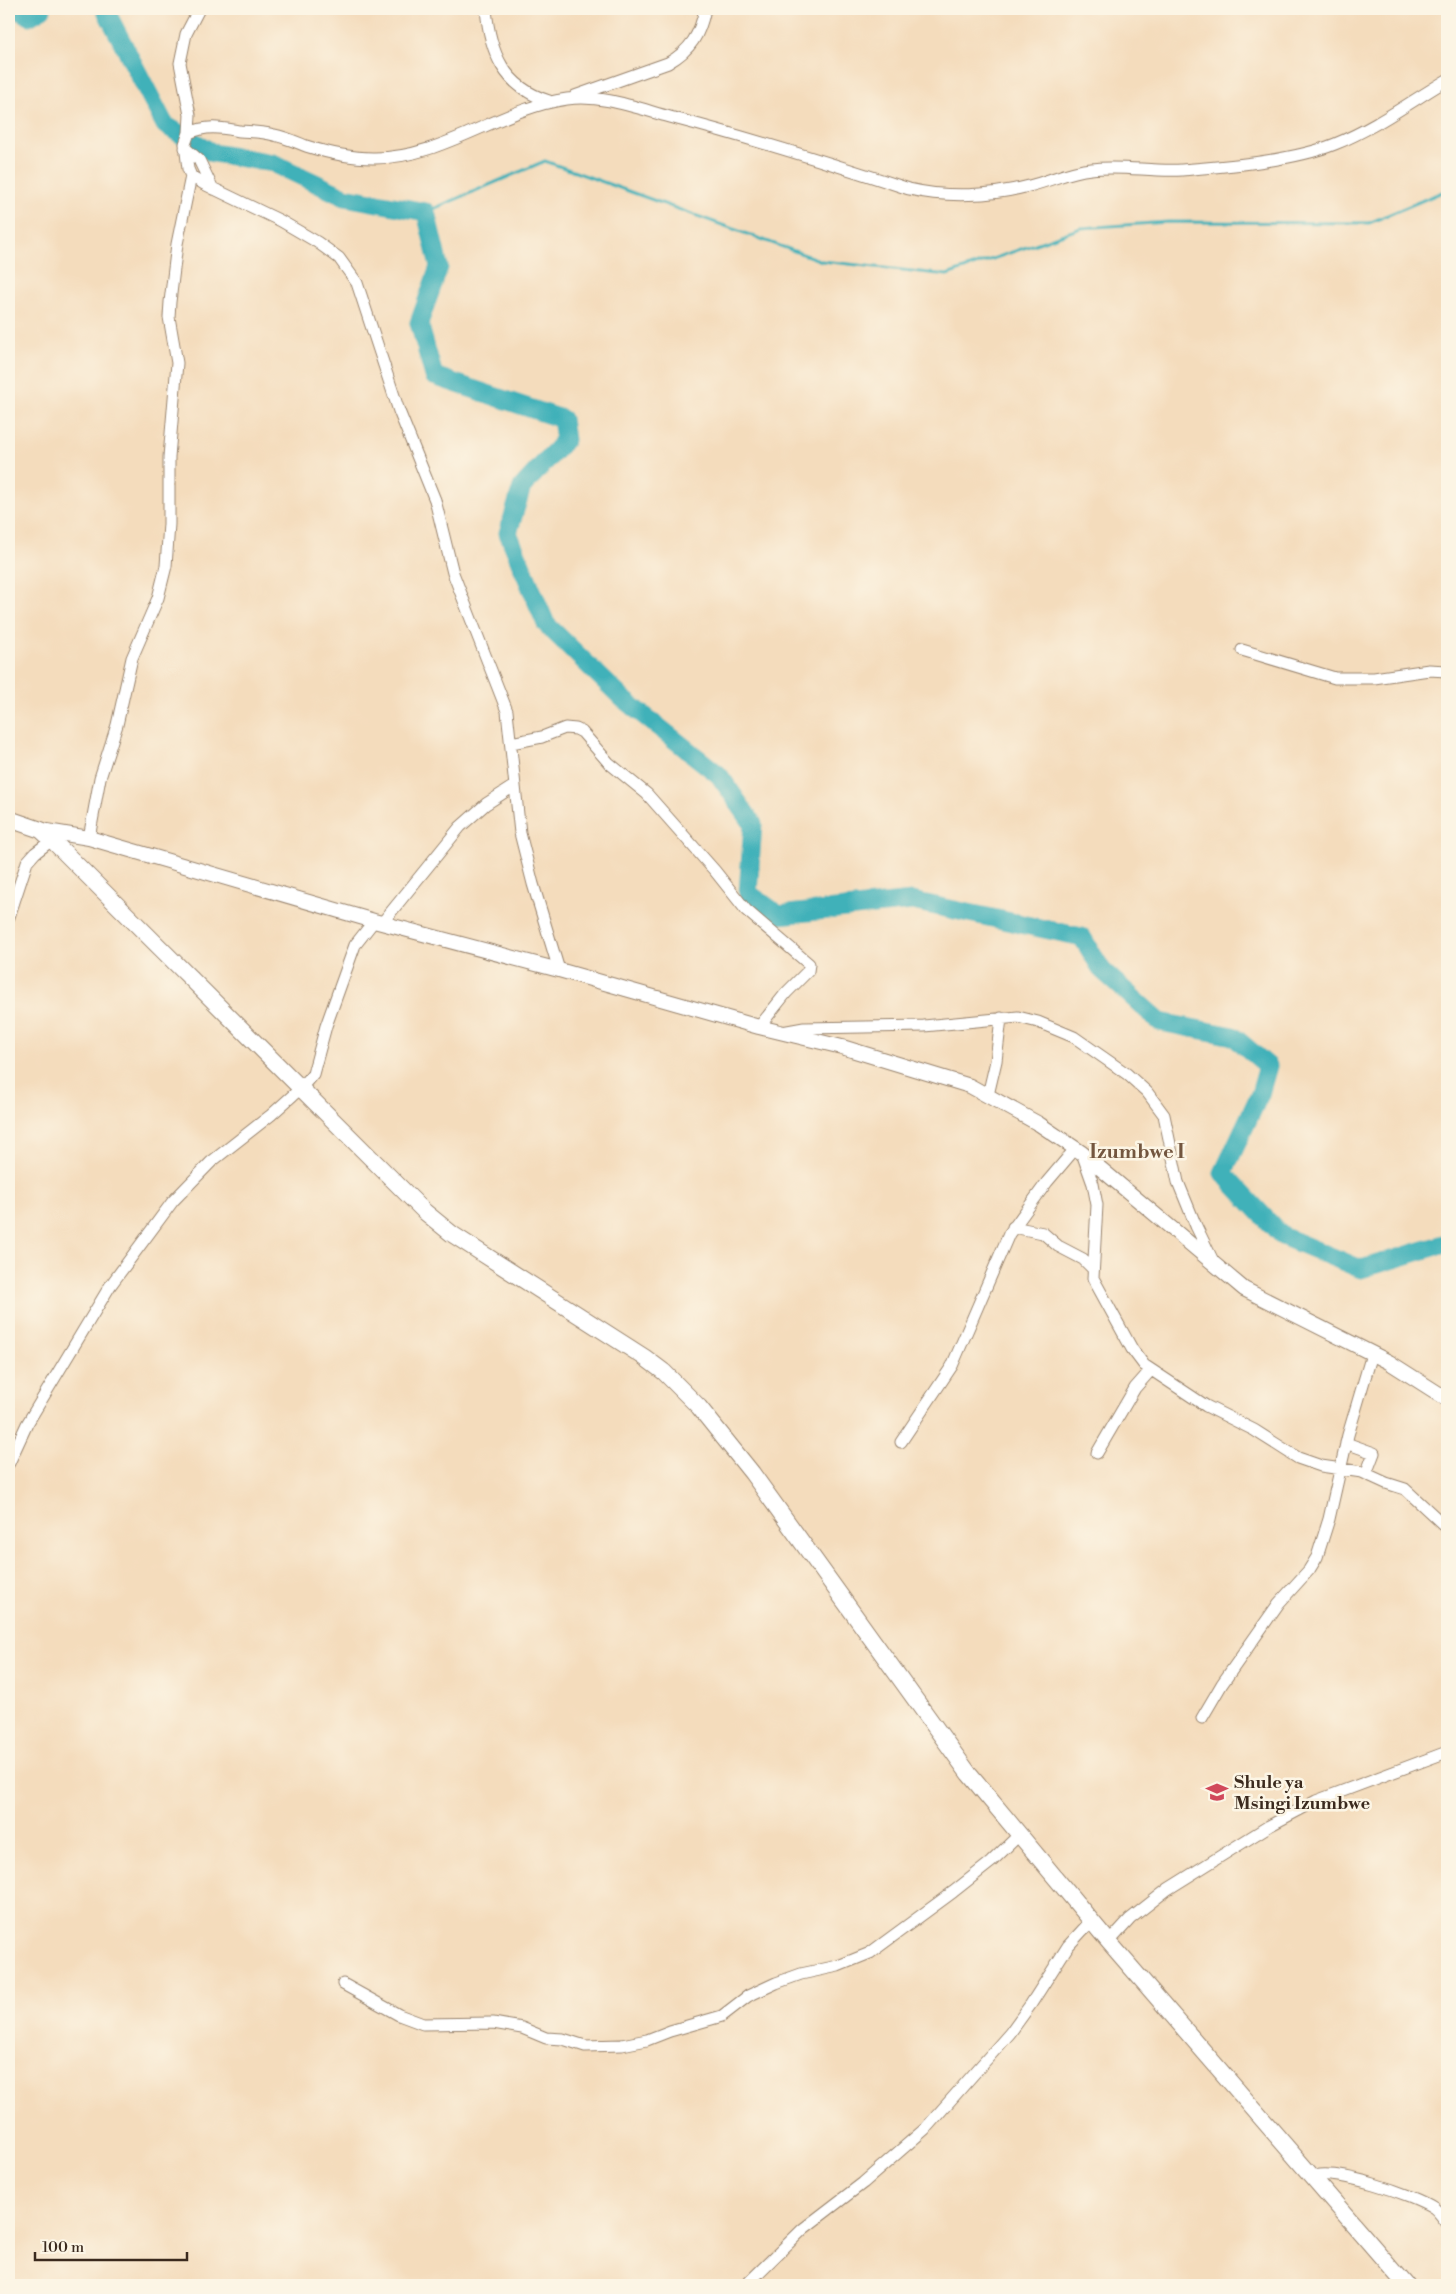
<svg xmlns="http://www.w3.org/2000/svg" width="1456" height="2294" font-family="'Libre Bodoni',serif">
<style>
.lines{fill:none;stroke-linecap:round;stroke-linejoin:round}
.stream{stroke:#41b1b9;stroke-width:3}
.river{stroke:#41b1b9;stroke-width:19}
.minor-casing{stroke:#98836d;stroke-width:13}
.tertiary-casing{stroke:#98836d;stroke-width:16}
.secondary-casing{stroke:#98836d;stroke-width:18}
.minor{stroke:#fff;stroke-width:11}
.tertiary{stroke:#fff;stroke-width:14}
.secondary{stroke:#fff;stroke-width:16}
.labels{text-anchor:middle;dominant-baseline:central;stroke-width:5;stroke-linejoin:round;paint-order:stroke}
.poi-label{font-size:18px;font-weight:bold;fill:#3b2a1e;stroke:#fcf5e5;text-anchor:start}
.quarter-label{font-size:20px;font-weight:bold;fill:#73563f;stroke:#fcf5e5}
</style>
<rect width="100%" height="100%" fill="#fcf5e5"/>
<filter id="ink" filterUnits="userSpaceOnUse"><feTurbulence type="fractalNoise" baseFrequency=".02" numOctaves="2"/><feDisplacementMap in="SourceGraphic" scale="10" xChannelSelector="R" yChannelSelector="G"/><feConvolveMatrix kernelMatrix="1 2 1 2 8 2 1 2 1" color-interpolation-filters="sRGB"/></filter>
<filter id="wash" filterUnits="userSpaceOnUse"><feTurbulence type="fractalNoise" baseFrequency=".0096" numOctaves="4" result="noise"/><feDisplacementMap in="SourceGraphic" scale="20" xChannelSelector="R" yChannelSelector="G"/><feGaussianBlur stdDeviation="1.12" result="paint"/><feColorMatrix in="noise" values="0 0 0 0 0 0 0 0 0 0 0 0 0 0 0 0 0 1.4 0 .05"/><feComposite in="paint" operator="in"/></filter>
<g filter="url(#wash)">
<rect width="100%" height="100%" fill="#f4dcbc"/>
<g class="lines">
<path class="stream" d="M426 212 545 161 822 261 947 275 1081 228 1168 222 1369 223 1447 190"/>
<path class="river" d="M16 9 30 16 42 9
M105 9 165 125 213 153 273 163 345 197 426 212 439 267 419 323 434 376 562 419 565 440 522 487 508 533 546 624 622 698 719 775 753 824 748 893 779 915 912 901 1082 937 1102 970 1160 1022 1233 1036 1268 1066 1260 1094 1223 1173 1282 1236 1361 1269 1447 1243"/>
</g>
</g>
<g filter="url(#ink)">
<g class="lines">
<g class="minor-casing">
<path id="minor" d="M199 9 186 34 180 63 190 115 189 133 185 144 188 169 191 176 204 184 281 221 317 242 339 258 357 283 399 411 435 500 453 573 507 711 520 833 533 884 559 970
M486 9C490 53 504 87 549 101
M575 96 668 63C691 50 700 34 705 9
M189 133C208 125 221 128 240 131 252 132 263 132 274 135 285 137 296 142 306 146 328 153 350 158 373 158 442 159 500 108 567 99 601 94 637 108 670 117 750 138 830 163 909 189 947 198 991 196 1029 186 1050 181 1069 171 1091 169 1121 165 1152 172 1182 170 1228 166 1293 161 1335 144 1375 128 1410 102 1447 80
M185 148 199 160 213 189
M1242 650 1335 678H1374L1429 670 1447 671
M511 743 542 737 565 728 576 729 582 732 609 763 647 794 715 871 746 910 809 964 808 971 786 993 759 1027
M89 838 100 778 117 725 132 658 158 598 166 566 169 524V457L177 363 169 317 170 302 177 244 191 176
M9 917 27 862 35 853 52 840
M382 923 460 827 486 804 514 786
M782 1032 804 1028 924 1026 1018 1017 1038 1022 1074 1037 1127 1074 1147 1092 1164 1115 1178 1182 1196 1226 1214 1263
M988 1095 996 1061 1001 1018
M1082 1153 1093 1184 1097 1205 1093 1278 1132 1349 1144 1365 1206 1406 1254 1430 1298 1458 1321 1466 1362 1472 1386 1483 1405 1489 1447 1528
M1013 1227 1043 1233 1058 1246 1083 1259 1092 1268
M901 1442 952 1366 1009 1234 1047 1182 1075 1149
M1346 1443 1374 1453 1366 1474
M1097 1453 1135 1388 1150 1371
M9 1463 27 1424 110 1286 173 1201 211 1162 271 1115 301 1088 313 1074 326 1026 355 945 374 921
M1202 1718 1222 1684 1279 1603 1309 1570 1317 1557 1329 1519 1348 1435 1372 1354
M1109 1942 1130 1919 1168 1889 1269 1826 1316 1801 1447 1752
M343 1984 399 2015 423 2024 493 2023 522 2028 546 2038 563 2039 585 2046 622 2045 647 2040 670 2031 722 2016 748 1996 776 1983 801 1974 838 1966 870 1953 953 1892 991 1862 1019 1835
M1312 2177C1332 2167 1415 2195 1434 2208 1439 2212 1443 2218 1447 2223
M746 2285 803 2229 863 2183 925 2129 1010 2033 1031 2004 1068 1946 1091 1921"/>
</g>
<g class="tertiary-casing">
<path id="tertiary" d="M41 830 89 838 374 921 559 970 759 1027 842 1047 970 1086 1039 1124 1082 1153 1244 1289 1389 1362 1447 1399"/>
</g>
<g class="secondary-casing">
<path id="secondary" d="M9 819 41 830 56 844 425 1212 452 1234 644 1357 664 1372 699 1407 752 1473 969 1774 1109 1942 1406 2285"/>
</g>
<use href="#minor" class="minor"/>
<use href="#tertiary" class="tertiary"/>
<use href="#secondary" class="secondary"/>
</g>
</g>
<defs>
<g id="school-bare" transform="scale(1.725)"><path d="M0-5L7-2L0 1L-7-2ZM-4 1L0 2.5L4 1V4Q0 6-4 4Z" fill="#d1495b" stroke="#fcf5e5" stroke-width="2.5" paint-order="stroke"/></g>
</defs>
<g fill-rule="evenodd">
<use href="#school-bare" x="1217" y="1792"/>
</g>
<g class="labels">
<g class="poi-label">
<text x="1234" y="1782">Shule ya<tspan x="1234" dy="21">Msingi Izumbwe</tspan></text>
</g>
<g class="quarter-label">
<text x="1137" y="1152">Izumbwe I</text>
</g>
</g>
<rect width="1456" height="2294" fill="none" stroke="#fcf5e5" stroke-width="30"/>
<path d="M35 2252v8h152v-8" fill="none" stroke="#3b2a1e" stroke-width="2.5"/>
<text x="42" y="2252" font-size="15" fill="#3b2a1e" stroke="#fcf5e5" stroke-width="4" paint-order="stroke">100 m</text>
</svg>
